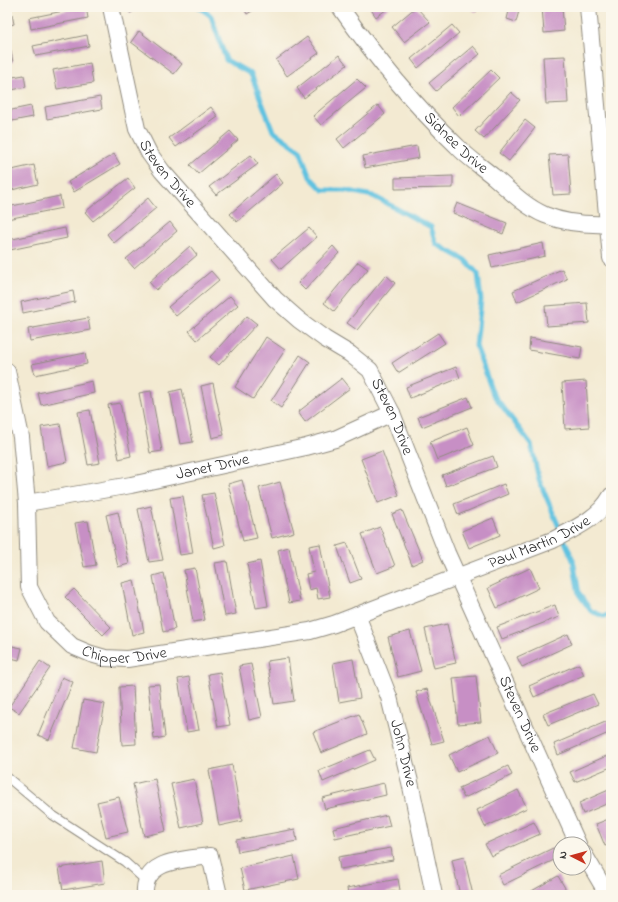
<svg xmlns="http://www.w3.org/2000/svg" width="618" height="902" font-family="'Indie Flower',sans-serif">
<style>
.lines{fill:none;stroke-linecap:round;stroke-linejoin:round}
.stream{stroke:#61c2e0;stroke-width:5}
.building{fill:#c78fc5}
.lane-casing{stroke:#8f8a7e;stroke-width:10}
.street-casing{stroke:#8f8a7e;stroke-width:18}
.lane{stroke:#fff;stroke-width:8}
.street{stroke:#fff;stroke-width:16}
.labels{text-anchor:middle;dominant-baseline:central;stroke-width:3;stroke-linejoin:round;paint-order:stroke}
.street-label{font-size:16px;fill:#2b2b2b;stroke:#fbf7ec}
</style>
<rect width="100%" height="100%" fill="#fbf7ec"/>
<filter id="ink" filterUnits="userSpaceOnUse"><feTurbulence type="fractalNoise" baseFrequency=".025" numOctaves="2"/><feDisplacementMap in="SourceGraphic" scale="8" xChannelSelector="R" yChannelSelector="G"/><feConvolveMatrix kernelMatrix="1 2 1 2 8 2 1 2 1" color-interpolation-filters="sRGB"/></filter>
<filter id="wash" filterUnits="userSpaceOnUse"><feTurbulence type="fractalNoise" baseFrequency=".012" numOctaves="4" result="noise"/><feDisplacementMap in="SourceGraphic" scale="16" xChannelSelector="R" yChannelSelector="G"/><feGaussianBlur stdDeviation="0.9" result="paint"/><feColorMatrix in="noise" values="0 0 0 0 0 0 0 0 0 0 0 0 0 0 0 0 0 1.4 0 .05"/><feComposite in="paint" operator="in"/></filter>
<g filter="url(#wash)">
<rect width="100%" height="100%" fill="#f3ead2"/>
<g class="lines">
<path class="stream" d="M199 7 211 16 226 60 251 74 273 131 300 150 310 177 323 190H344L373 196 431 227 436 244 465 260 478 274 481 300 476 346 493 394 531 444 539 480 573 560 579 594 591 611 603 616 611 615"/>
</g>
<g id="blocks">
<path class="building" d="M83 7H86L88 18 31 29 29 18Z
M128 7H144L130 13Z
M243 7H259L247 14Z
M372 7H390L376 17 370 8Z
M416 7 430 22 404 42 392 27Z
M468 7H479L476 12Z
M510 7H520L516 22 507 19Z
M542 7H562L564 31 544 33Z
M7 14H12L14 24 7 26Z
M452 25 459 33 418 68 411 59Z
M139 31 182 64 174 74 131 42Z
M87 35 89 46 36 56 33 46Z
M307 37 319 53 287 76 276 60Z
M9 42 13 62 7 63V43Z
M473 46 480 54 436 91 429 83Z
M339 55 347 65 304 98 297 88Z
M565 56 568 103 546 104 543 57Z
M90 63 93 83 57 89 53 70Z
M491 70 499 78 459 116 452 107Z
M24 75 26 87 7 91V78Z
M357 79 366 88 321 125 313 116Z
M511 92 520 100 484 139 475 131Z
M100 97 102 109 47 119 45 107Z
M378 105 385 114 344 148 337 139Z
M31 106 33 117 7 122V111Z
M211 107 218 117 176 147 169 138Z
M525 120 535 128 509 161 499 153Z
M230 131 238 140 198 174 190 165Z
M417 146 419 158 365 168 363 156Z
M114 154 120 164 74 192 68 182Z
M568 154 571 194 553 195 549 155Z
M251 155 258 164 216 195 209 187Z
M34 165 38 184 7 191V171Z
M276 174 283 183 237 222 230 214Z
M453 176V188L395 189V178Z
M128 178 135 188 93 221 85 212Z
M60 196 62 208 7 219V207Z
M148 198 156 208 114 243 107 234Z
M457 203 507 223 503 234 453 213Z
M170 222 177 231 134 268 126 259Z
M65 228 67 238 10 250 8 240Z
M309 228 317 237 281 269 272 259Z
M543 243 545 256 492 268 489 255Z
M190 246 197 255 156 290 149 282Z
M333 246 339 253 305 290 298 283Z
M358 262 368 269 334 311 324 303Z
M562 269 567 279 517 302 513 291Z
M211 271 219 280 176 316 168 307Z
M386 275 395 283 357 330 347 323Z
M73 291 75 302 23 313 21 302Z
M230 296 238 305 197 340 189 331Z
M587 303 589 323 547 326 545 306Z
M247 316 257 324 219 365 210 357Z
M88 318 90 330 30 341 28 329Z
M438 333 445 343 398 373 392 363Z
M266 337 285 350 253 399 235 387Z
M530 338 582 347 580 359 529 350Z
M85 353 87 364 35 375 32 364Z
M300 355 310 362 281 408 271 401Z
M456 367 460 378 410 398 406 387Z
M342 378 350 388 305 422 298 412Z
M92 381 94 393 41 405 38 393Z
M586 381 589 427 565 429 562 383Z
M213 383 224 435 212 438 201 386Z
M182 389 193 442 180 444 170 392Z
M151 391 162 451 150 453 139 393Z
M468 397 472 407 422 427 418 417Z
M120 403 131 456 119 459 108 405Z
M90 410 100 463 88 465 78 412Z
M60 424 67 462 47 466 41 427Z
M467 427 474 445 437 460 430 442Z
M382 451 399 495 378 503 361 459Z
M493 456 497 467 446 486 442 475Z
M242 480 257 538 243 541 228 484Z
M280 482 294 532 272 538 259 488Z
M504 484 508 494 458 515 454 504Z
M214 493 225 545 214 548 202 495Z
M183 496 193 553 180 555 170 498Z
M151 506 163 560 149 562 138 509Z
M402 510 423 560 412 565 392 514Z
M118 512 129 564 118 567 106 515Z
M493 518 500 535 469 548 462 531Z
M88 521 96 565 84 567 75 523Z
M380 527 395 566 377 573 362 534Z
M347 543 361 579 350 583 337 546Z
M320 544 330 597 318 599 316 588 309 590 306 574 314 572 309 546Z
M289 547 300 601 289 603 278 550Z
M227 561 236 614 225 616 215 563Z
M260 561 268 606 256 608 247 564Z
M195 568 205 620 193 622 184 570Z
M530 568 539 588 497 608 488 588Z
M164 573 175 629 163 632 153 576Z
M134 580 144 632 132 635 122 583Z
M74 589 111 627 103 635 65 597Z
M555 605 559 617 502 639 497 627Z
M447 624 456 663 434 668 425 629Z
M410 631 421 671 398 677 388 637Z
M568 634 572 644 522 667 517 657Z
M7 645 22 648 19 660 7 657Z
M288 658 294 701 274 704 267 661Z
M353 659 360 698 339 702 333 663Z
M40 661 50 668 19 713 9 707Z
M251 664 262 717 249 720 239 666Z
M579 664 584 675 534 697 529 686Z
M220 672 230 725 218 727 208 674Z
M476 676 481 722 458 724 453 678Z
M62 677 73 682 49 740 38 735Z
M189 677 199 730 187 732 178 679Z
M159 684 165 737 154 739 148 685Z
M133 686 136 744 122 745 119 687Z
M427 689 444 741 432 744 416 692Z
M593 694 598 704 548 725 543 714Z
M83 700 105 704 96 752 74 748Z
M359 714 367 734 321 753 313 732Z
M610 720 611 732 558 755 554 744Z
M490 735 498 753 457 772 449 755Z
M370 750 375 760 323 782 319 771Z
M611 754V767L575 782 570 772Z
M232 765 242 821 219 826 209 770Z
M508 766 512 775 464 798 459 788Z
M155 779 166 831 144 836 133 784Z
M194 779 203 823 181 828 171 784Z
M384 783 386 795 325 809 322 798Z
M611 789V802L583 814 579 803Z
M518 790 527 808 485 827 477 810Z
M119 797 128 832 106 837 97 802Z
M387 815 390 826 335 838 333 828Z
M611 818V844L605 846 596 824Z
M534 822 540 834 491 856 485 844Z
M295 829 297 841 238 852 236 840Z
M391 848 393 860 340 869 338 857Z
M553 848 558 858 503 885 498 875Z
M294 856 299 879 245 890 240 868Z
M464 857 473 895H460L452 860Z
M102 861 105 883 63 890 59 868Z
M558 876 568 893 564 895H532L530 892Z
M398 879 400 890 376 895H348L347 888Z"/>
</g>
</g>
<g filter="url(#ink)">
<use href="#blocks" fill-opacity="0" stroke="#8f8a7e" stroke-width="1"/>
<g class="lines">
<g class="lane-casing">
<path id="lane" d="M7 777 51 814 125 862 146 881"/>
</g>
<g class="street-casing">
<g id="street">
<path id="s1" d="M111 7 137 129 149 153 162 171 275 299 299 320 325 339 350 354 370 370 392 413 447 553 578 844"/>
<path id="s2" d="M340 7C375 57 413 104 457 146 468 158 482 167 494 177 510 191 526 207 545 215 565 223 587 225 608 224"/>
<path d="M588 7 611 258"/>
<path id="s3" d="M7 371 21 437 27 503 29 587 47 622 72 646 91 654 105 658 127 659 310 631 334 624 553 540C574 529 599 518 611 496"/>
<path id="s4" d="M27 503 131 485 306 447 335 439 392 413"/>
<path id="s5" d="M357 615 389 697 410 782 434 895"/>
<path d="M584 854 608 895"/>
<path d="M145 895C142 859 184 860 210 856L219 895"/>
</g>
</g>
<use href="#lane" class="lane"/>
<use href="#street" class="street"/>
</g>
</g>
<g class="labels">
<g class="street-label">
<text stroke="none"><textPath href="#s2" startOffset="179">Sidnee Drive</textPath></text>
<text stroke="none"><textPath href="#s1" startOffset="179">Steven Drive</textPath></text>
<text stroke="none"><textPath href="#s1" startOffset="515">Steven Drive</textPath></text>
<text stroke="none"><textPath href="#s4" startOffset="189">Janet Drive</textPath></text>
<text stroke="none"><textPath href="#s3" startOffset="780">Paul Martin Drive</textPath></text>
<text stroke="none"><textPath href="#s3" startOffset="346">Chipper Drive</textPath></text>
<text stroke="none"><textPath href="#s1" startOffset="839">Steven Drive</textPath></text>
<text stroke="none"><textPath href="#s5" startOffset="146">John Drive</textPath></text>
</g>
</g>
<rect width="618" height="902" fill="none" stroke="#fbf7ec" stroke-width="24"/>
<g transform="translate(572 856) rotate(276)"><circle r="19" fill="#fbf7ec" stroke="#a8a59f"/>
<path d="M0-3L7 15L0 10L-7 15Z" fill="#c8321e"/>
<text y="-6" font-size="11" font-weight="bold" text-anchor="middle" fill="#2b2b2b">N</text>
</g>
</svg>
